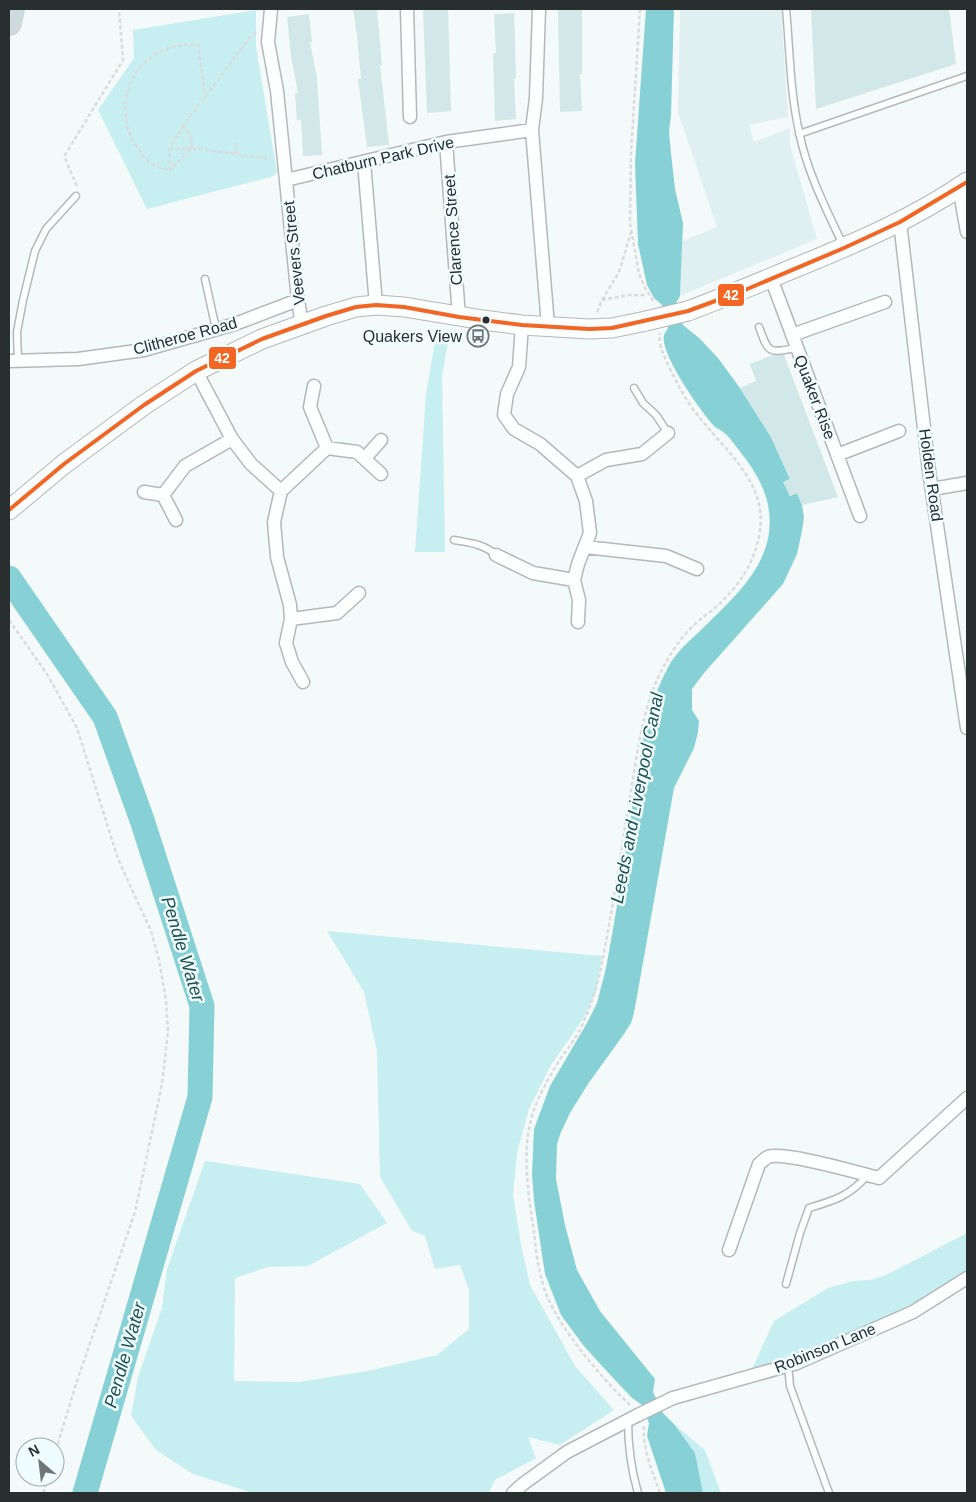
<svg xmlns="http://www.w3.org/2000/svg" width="976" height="1502" font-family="Helvetica,sans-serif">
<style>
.built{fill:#e0f0f0}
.green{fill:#c7eef1}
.water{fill:#87d1d6}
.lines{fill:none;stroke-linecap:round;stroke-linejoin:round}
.river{stroke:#87d1d6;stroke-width:25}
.building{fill:#d1e7e8}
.service-casing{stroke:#b3b8b9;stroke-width:9}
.minor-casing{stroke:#b3b8b9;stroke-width:15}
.secondary-casing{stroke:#b3b8b9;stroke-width:21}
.motorway-casing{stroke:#d0d4d4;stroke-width:26}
.path{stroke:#dadbdc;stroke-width:2.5;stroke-dasharray:4 2.5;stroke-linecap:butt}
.service{stroke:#fdfefe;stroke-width:6}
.minor{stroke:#fdfefe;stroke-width:12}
.secondary{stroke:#fdfefe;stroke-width:19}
.motorway{stroke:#cddbdc;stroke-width:24}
.minor-bridge-casing{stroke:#b3b8b9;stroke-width:15;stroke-linecap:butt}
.secondary-bridge-casing{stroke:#b3b8b9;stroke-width:21;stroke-linecap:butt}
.minor-bridge{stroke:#fdfefe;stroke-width:12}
.secondary-bridge{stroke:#fdfefe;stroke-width:19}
.bus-1-casing{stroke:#f0fdfe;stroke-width:8}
.bus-1{stroke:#f26522;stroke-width:4}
.bus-dot{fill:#292e2f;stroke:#f0fdfe;stroke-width:2}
.labels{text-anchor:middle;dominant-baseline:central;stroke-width:5;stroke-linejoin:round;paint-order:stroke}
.street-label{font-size:16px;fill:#292e2f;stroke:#f0fdfe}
.poi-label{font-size:16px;fill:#292e2f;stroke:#f0fdfe;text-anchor:end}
.water-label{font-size:18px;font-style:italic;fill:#215053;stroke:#f0fdfe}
.line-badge{stroke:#f0fdfe;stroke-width:2}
.badge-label{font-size:14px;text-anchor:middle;font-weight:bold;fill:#fff}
</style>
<rect width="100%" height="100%" fill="#f4fafa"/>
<path class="built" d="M680 9H781L788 117 749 125 754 142 790 128V145L817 239 680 296 682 241 717 227 678 113Z"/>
<path class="green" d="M256 10V47L277 173 271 177 147 209 98 110 134 58 133 30Z
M437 330 450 332 442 376 445 552H415L426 394Z
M327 931 602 956 596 992 583 1019 551 1065 529 1109 517 1153 513 1194 521 1245 530 1285 575 1366 614 1410 560 1445 528 1437 536 1458 495 1480 489 1493H253L193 1474 156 1450 131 1416 138 1377 162 1308 167 1269 205 1161 360 1184 387 1223 308 1266 268 1267 235 1278 234 1381 299 1382 368 1371 437 1355 469 1329V1290L460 1265 435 1269 425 1236 412 1231 380 1177 377 1051 364 992Z
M967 1233V1273L926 1297 847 1336 752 1369 774 1321 828 1288 853 1281 870 1280 886 1275Z
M674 1424 705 1450 721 1493H703L695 1453Z"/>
<path class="water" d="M646 9H674L671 115 669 132 671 153 675 189 683 223 680 296 676 303 683 325 699 338 718 358 740 388 771 437 790 479 784 482 790 496 797 493 802 505 804 517 802 531 797 554 783 584 704 673 692 689V710L699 721 698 732 694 748 674 788 634 1013 631 1023 624 1034 588 1084 570 1113 561 1132 557 1144 556 1179 565 1225 577 1270 600 1311 655 1379 653 1392 663 1413 674 1424 695 1453 703 1493H666L647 1436 649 1423 642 1405 632 1398 602 1366 583 1345 561 1315 545 1274 534 1201 532 1174 534 1129 550 1086 587 1023 597 1003 606 968C615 919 623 871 630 822 638 769 643 710 671 662 678 651 689 641 699 632 734 597 779 561 768 505 764 485 751 465 738 449 734 444 729 436 723 432 720 429 717 429 714 426 701 412 659 353 664 335 665 332 667 330 668 328L662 305 654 298 647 285 638 244 635 163Z"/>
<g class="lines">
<path class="river" d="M9 578 105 717 142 820 202 1006 200 1097 85 1493"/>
</g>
<path class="building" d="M353 9H377L382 65H380L389 145 367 147 358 79H361L357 36Z
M423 9H448L451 111 427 113Z
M558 9H582V74H580L582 111 560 112Z
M811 9H949L956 64 816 109Z
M514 13 516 78 514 79 516 119 495 121 493 53H496L494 14Z
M309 14 312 42H310L317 78 322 155 303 156 301 120H297L295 93H298L291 56 287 17Z
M773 355H784L838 497 802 505 797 493 790 496 783 482 790 479 771 437 740 388 756 381 750 364Z"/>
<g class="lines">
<g class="service-casing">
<path id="service" d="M786 9C790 51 790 94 800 136 808 174 827 211 844 247
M799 134 967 76
M205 279 216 329
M759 327C769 354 768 353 797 348
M18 361 17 332 23 300 35 251 46 229 76 196
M634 388 643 403 656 415 668 433
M454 540C470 543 484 544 496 555
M786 1284 800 1233 809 1208C836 1200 849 1196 868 1175
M788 1365 790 1386 829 1493
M628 1420C628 1445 631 1469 638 1493"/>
</g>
<g class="minor-casing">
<path id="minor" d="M271 9 268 42 277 91 298 300 302 325
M407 9 410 117
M539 9 536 98 532 130 548 326
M446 142 459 317
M364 162 376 305
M286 180 446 142 532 130
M959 187 967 232
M900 222 929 471 967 728
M771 278 860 516
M522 325 519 367 507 394 504 415 514 429 540 444 577 476 586 501 590 533 578 564 574 580 579 600 578 622
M792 335 885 302
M9 361 78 359 144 350 235 324 298 300
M196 371 232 439 251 464 281 491 274 522 277 557 290 605 291 619 286 643 292 662 303 682
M314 386 310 407 327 448
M837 455 899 431
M365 458 381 440
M577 476 606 460 642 454 668 433
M932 489 967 483
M281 491 327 448 357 452 381 474
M144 492 163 495 185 466 232 439
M163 495 176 520
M585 547 666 556 697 569
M496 555 533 573 574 580
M291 619 337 613 359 593
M729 1250 759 1164C762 1162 765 1158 768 1157 783 1151 859 1173 879 1178L967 1098
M673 1398 797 1363 913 1312 967 1278
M513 1493 523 1484 567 1452 638 1415"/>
</g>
<g class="secondary-casing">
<path id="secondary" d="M688 311C725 297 761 282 797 267 856 243 915 218 967 182
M9 510 64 464 144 405 196 371 262 339 326 316 356 307 376 305 404 307 483 320 522 325 589 329 612 328 646 321"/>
</g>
<g class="motorway-casing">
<path id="motorway" d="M9 23 12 9"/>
</g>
<path class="path" d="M640 9 631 153 630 223 639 274 645 288 654 302
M256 32 251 36 184 125 191 137 192 148 270 159
M184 125 169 149 170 170C152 167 147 162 137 147 114 115 126 65 164 50 176 45 186 44 198 44L205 97
M169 149 192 148 171 169
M236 154V143
M77 186 66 161 65 155 123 60 119 9
M602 300 628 295H647
M597 312 602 300 619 272 631 232
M9 620 47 674 77 728 118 859 151 931 159 960 166 1000 168 1031 162 1084 135 1212 76 1384 55 1453
M630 1405C603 1380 561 1330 547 1296 539 1276 536 1253 534 1232 528 1192 520 1146 535 1107 542 1089 552 1072 563 1055 569 1047 575 1039 580 1030 590 1009 598 985 602 962 613 907 621 852 630 796 637 758 641 716 657 680 665 662 676 644 689 630 697 621 708 614 717 606 739 586 756 561 760 530 767 481 722 448 696 413 685 399 677 383 669 367 664 355 658 346 660 333
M644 1426C642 1448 653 1473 660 1493
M43 1493 48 1477"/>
<use href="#service" class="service"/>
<use href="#minor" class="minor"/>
<use href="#secondary" class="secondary"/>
<use href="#motorway" class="motorway"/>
<g class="minor-bridge-casing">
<path id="minor-bridge" d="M638 1415 673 1398"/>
</g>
<g class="secondary-bridge-casing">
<path id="secondary-bridge" d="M646 321 688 311"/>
</g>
<use href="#minor-bridge" class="minor-bridge"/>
<use href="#secondary-bridge" class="secondary-bridge"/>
<g class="bus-1-casing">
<path id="bus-1" d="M9 510 64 464 144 405 196 371 262 339 326 316 356 307 376 305 404 307 459 317 522 325 589 329 612 328 688 311 745 290 844 248 900 222 967 182"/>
</g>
<use href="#bus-1" class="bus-1"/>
</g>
<defs>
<g id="bus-ring" transform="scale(1.125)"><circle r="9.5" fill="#f0fdfe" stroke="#707576" stroke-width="1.5"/><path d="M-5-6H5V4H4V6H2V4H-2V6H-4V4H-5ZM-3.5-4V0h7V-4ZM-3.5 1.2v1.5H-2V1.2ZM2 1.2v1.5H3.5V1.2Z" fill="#707576"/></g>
</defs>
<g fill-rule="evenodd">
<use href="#bus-ring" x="478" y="336"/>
</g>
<circle class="bus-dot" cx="486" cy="320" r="4.5"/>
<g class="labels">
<g class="street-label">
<text transform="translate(383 158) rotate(-13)">Chatburn Park Drive</text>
<text transform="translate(453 230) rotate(-94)">Clarence Street</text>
<text transform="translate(294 253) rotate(-96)">Veevers Street</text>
<text transform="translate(185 336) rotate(-15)">Clitheroe Road</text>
<text transform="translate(815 397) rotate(69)">Quaker Rise</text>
<text transform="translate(931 475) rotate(82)">Holden Road</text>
<text transform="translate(825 1348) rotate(-22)">Robinson Lane</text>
</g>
<g class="poi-label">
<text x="462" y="336">Quakers View</text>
</g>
<g class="water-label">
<text transform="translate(637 798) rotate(-79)">Leeds and Liverpool Canal</text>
<text transform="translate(183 949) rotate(73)">Pendle Water</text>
<text transform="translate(125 1355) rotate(-74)">Pendle Water</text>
</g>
</g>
<g class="line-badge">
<rect x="717" y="283" width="28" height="24" rx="5" fill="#f26522"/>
<rect x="208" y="346" width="29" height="24" rx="5" fill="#f26522"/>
</g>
<g class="badge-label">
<text x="731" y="300">42</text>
<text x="222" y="363">42</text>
</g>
<rect width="976" height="1502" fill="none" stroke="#292e2f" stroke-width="20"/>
<g transform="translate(40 1462) rotate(332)"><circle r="24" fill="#f0fdfe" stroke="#a0aaab"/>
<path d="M0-4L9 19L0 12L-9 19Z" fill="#707576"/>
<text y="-8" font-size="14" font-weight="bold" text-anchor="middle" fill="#292e2f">N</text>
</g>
</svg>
